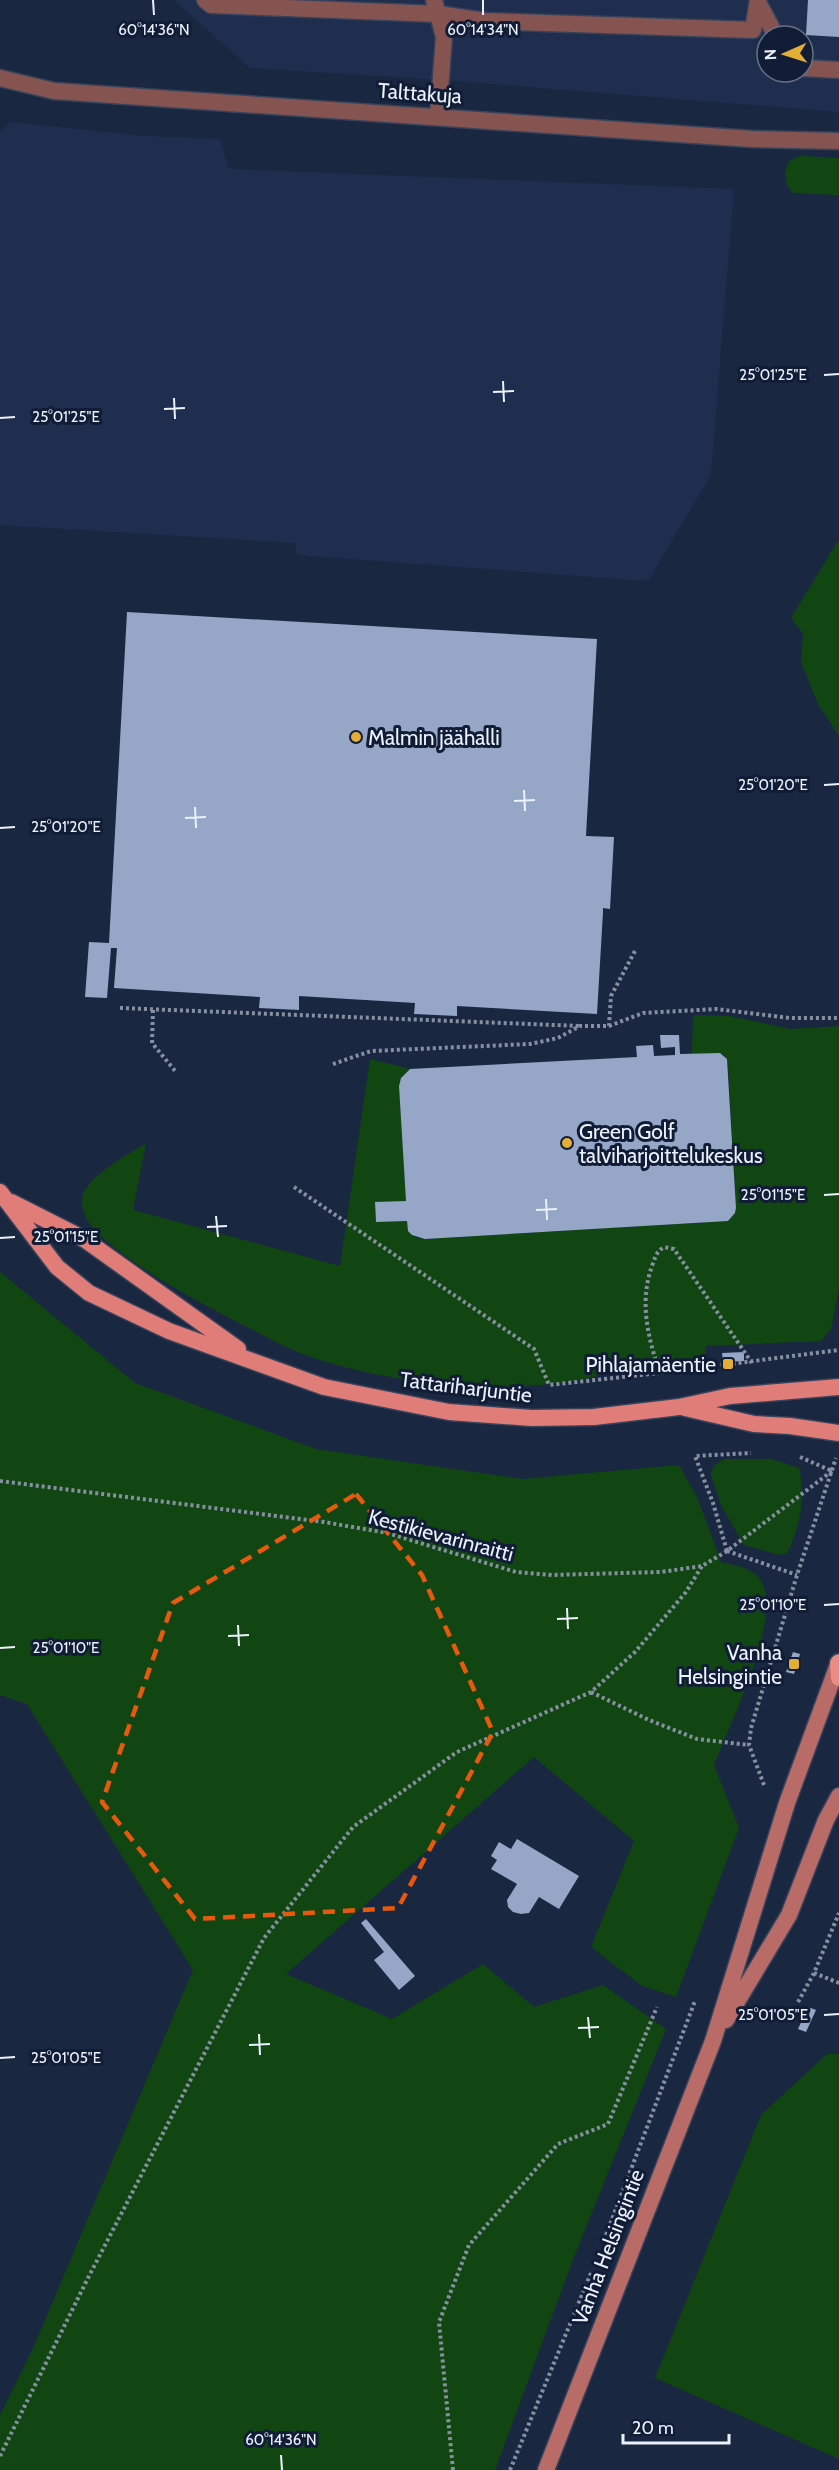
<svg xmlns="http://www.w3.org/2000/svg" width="839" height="2470" font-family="Cabin,sans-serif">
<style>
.built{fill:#1f2e4e;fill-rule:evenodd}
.green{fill:#114613}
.building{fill:#95a6c7}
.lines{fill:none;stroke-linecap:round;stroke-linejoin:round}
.service-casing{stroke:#37435b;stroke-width:19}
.minor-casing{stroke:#37435b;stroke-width:19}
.secondary-casing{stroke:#37435b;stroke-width:19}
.primary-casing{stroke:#37435b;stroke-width:19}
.trunk-casing{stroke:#37435b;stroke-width:19}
.path{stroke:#8690a1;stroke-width:4;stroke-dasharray:3 3;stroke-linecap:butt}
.service{stroke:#855451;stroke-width:16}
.minor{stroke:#855451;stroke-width:16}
.secondary{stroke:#b96b67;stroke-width:16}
.primary{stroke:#e17d78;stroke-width:16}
.trunk{stroke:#ec8a84;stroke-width:16}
.marked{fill:none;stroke:#e8590c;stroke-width:4.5;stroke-dasharray:12 8;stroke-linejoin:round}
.ticks{fill:none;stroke:#ecf2fc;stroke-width:2}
.poi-dot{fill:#e3ae35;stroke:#111d36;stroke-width:2}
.labels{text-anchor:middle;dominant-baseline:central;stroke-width:6;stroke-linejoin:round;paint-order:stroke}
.street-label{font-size:21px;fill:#ecf2fc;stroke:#111d36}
.poi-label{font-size:21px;fill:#ecf2fc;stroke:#111d36;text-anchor:start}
.ticks-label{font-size:15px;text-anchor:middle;fill:#ecf2fc;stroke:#111d36;stroke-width:6;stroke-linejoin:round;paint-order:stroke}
</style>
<rect width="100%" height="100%" fill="#1a2741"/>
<path class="built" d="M174 0H839V112L442 80 250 68ZM767 36H803V72H767Z
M10 122 146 136 220 139 229 169 734 189 711 475 648 581 297 555 295 543 0 525V133Z"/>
<path class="green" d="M801 156 839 158V195L793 193C784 183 783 174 789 161Z
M839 539V736L818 704 801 662 803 634 791 618Z
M693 1015 729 1016 791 1029 839 1026V1287L831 1329 821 1341 706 1346 705 1363C683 1364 659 1363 637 1366 620 1370 602 1375 584 1379 550 1386 502 1388 467 1386 409 1382 347 1372 293 1350 278 1344 263 1335 249 1328 204 1305 121 1262 90 1224 84 1216 80 1204 83 1194 92 1173 128 1155 146 1143L133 1210 340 1266 370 1059 410 1069 401 1078 399 1086 406 1201 375 1203 376 1222 407 1221C408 1234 412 1237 425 1239L728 1221 735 1213 736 1208 728 1063 724 1055 720 1053 692 1054Z
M0 1272 135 1383 316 1449 522 1479 679 1465 698 1499 721 1562C735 1566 753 1567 761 1581 783 1618 729 1726 714 1765L739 1828 676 1997 642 1986 591 1947 634 1841 534 1757 286 1974 392 2019 483 1964 534 2007 603 1985 666 2029 574 2257 495 2470H0V2415L34 2346 193 1970 27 1704 0 1695Z
M724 1459H771L799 1468C806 1496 800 1528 787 1553L779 1555 744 1545 721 1505 711 1475C711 1466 717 1463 724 1459Z
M827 2054H839V2459L655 2378 761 2115Z"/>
<path class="building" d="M808 0H839V37L806 35Z
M127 612 597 639 586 836 614 837 610 909 603 908V912L597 1014 457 1006V1016L414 1014 415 1003 299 996V1010L259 1008 260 997 114 988 117 948H111L107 998 85 997 89 942 109 943Z
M660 1035H679L680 1054 720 1053 727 1059 736 1208 735 1213 728 1221 425 1239 412 1235 408 1231 407 1221 376 1222 375 1202 406 1201 399 1086 401 1078 410 1069 637 1057 636 1046 653 1045 654 1056 675 1055V1047L661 1048Z
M744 1352V1361L723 1362 722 1353Z
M793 1652 800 1654 794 1674 786 1672Z
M517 1839 579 1876 559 1909 539 1897 529 1913 521 1914 513 1912 508 1907 507 1900 517 1884 491 1869 497 1860 491 1856 499 1842 511 1849Z
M366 1919 415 1976 399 1990 374 1960 384 1952 361 1923Z
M808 2007 816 2010 806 2032 798 2029Z"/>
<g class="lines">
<g class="service-casing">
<path id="service" d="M205 0 211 5 438 14 485 21 753 30 758 0
M434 0 444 37 438 116
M758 2 776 36
M803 68 839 70"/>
</g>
<g class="minor-casing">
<path id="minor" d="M0 78 54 91 752 139 839 141"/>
</g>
<g class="secondary-casing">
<path id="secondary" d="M726 2020 789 1915 826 1820 839 1796
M546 2470 713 2041 787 1803 839 1662"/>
</g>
<g class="primary-casing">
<path id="primary" d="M0 1192 57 1267 89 1293 169 1331 324 1387 449 1412 532 1418 594 1417 679 1407 730 1396 839 1387
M11 1202 84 1239 238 1349
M685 1408 754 1424 790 1426 839 1433"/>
</g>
<g class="trunk-casing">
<path id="trunk" d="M838 1663 839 1678"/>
</g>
<path class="path" d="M120 1008 580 1026
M153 1010 152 1043 176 1072
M609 1026 643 1013 716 1009 790 1018H839
M333 1064 371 1051 530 1044 558 1038 580 1026H609L611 996 636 949
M294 1187 534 1349 549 1385 660 1373
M752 1363 674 1249 664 1247C656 1252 655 1258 652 1266 639 1302 648 1338 660 1373L839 1350
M800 1457 832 1471
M0 1481 324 1522 387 1533 516 1572 553 1575 661 1572 702 1566 727 1551 832 1471
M727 1551 713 1503 695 1456 751 1453
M727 1551 797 1575
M591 1692 649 1720 697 1739 749 1745
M764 1785 749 1745 751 1728 797 1575 836 1458
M814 1973 839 1983
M798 2002 814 1973 839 1913
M606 2235 695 2001
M0 2456 87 2280 264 1938 353 1827 457 1752 591 1692 635 1652 686 1592 702 1566
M453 2470 439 2322 469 2245 558 2144 608 2124 657 2007
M510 2470 591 2273"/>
<use href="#service" class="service"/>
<use href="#minor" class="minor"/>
<use href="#secondary" class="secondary"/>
<use href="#primary" class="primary"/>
<use href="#trunk" class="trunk"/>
</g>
<path class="marked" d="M356 1494 422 1575 493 1732 398 1908 195 1919 102 1802 173 1603Z"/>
<path class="ticks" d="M153 0 154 15M483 0V15M824 375 839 374M503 381 504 402M493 392 514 391M174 398 175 419M164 409 185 408M0 418 15 417M824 785 839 784M524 790 525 811M514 801 535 800M195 807 196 828M185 818 206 817M0 828 15 827M824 1195 839 1194M546 1199 547 1220M536 1210 557 1209M216 1216 218 1237M207 1227 227 1226M0 1238 15 1237M824 1605 839 1604M567 1608 568 1629M557 1619 578 1618M238 1625 239 1646M228 1636 249 1635M0 1648 15 1647M824 2015 839 2014M588 2017 590 2038M578 2028 599 2027M259 2034 260 2055M249 2045 270 2044M0 2058 15 2057M281 2455 282 2470"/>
<g class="poi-dot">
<circle cx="356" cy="737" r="6"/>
<circle cx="567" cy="1143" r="6"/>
<rect x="722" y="1358" width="12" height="12" rx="3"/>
<rect x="788" y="1658" width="12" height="12" rx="3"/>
</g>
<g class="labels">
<g class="street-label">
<text transform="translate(420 93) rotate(4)">Talttakuja</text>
<text transform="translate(466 1387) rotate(7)">Tattariharjuntie</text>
<text transform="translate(441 1535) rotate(15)">Kestikievarinraitti</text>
<text transform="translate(608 2247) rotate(-69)">Vanha Helsingintie</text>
</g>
<g class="poi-label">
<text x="368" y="737">Malmin jäähalli</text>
<text x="579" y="1131">Green Golf<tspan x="579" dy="24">talviharjoittelukeskus</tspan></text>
<text x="716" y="1364" text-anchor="end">Pihlajamäentie</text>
<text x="782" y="1652" text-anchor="end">Vanha<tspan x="782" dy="24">Helsingintie</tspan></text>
</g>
</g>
<g class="ticks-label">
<text x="154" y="35">60°14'36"N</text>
<text x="483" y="35">60°14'34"N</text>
<text x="773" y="380">25°01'25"E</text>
<text x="66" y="422">25°01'25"E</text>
<text x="773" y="790">25°01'20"E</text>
<text x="66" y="832">25°01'20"E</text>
<text x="773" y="1200">25°01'15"E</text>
<text x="66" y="1242">25°01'15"E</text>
<text x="773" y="1610">25°01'10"E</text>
<text x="66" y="1653">25°01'10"E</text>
<text x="773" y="2020">25°01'05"E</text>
<text x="66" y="2063">25°01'05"E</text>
<text x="281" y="2445">60°14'36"N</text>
</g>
<g transform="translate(785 54) rotate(267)"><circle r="28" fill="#111d36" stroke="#697285" stroke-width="1.5"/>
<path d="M0-4.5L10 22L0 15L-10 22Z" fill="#e3ae35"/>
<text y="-9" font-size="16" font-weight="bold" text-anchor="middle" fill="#ecf2fc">N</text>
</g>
<path d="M623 2434v9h106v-9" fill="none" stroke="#ecf2fc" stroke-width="3"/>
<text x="632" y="2434" font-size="18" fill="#ecf2fc" stroke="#111d36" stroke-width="4.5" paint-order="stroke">20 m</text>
</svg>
